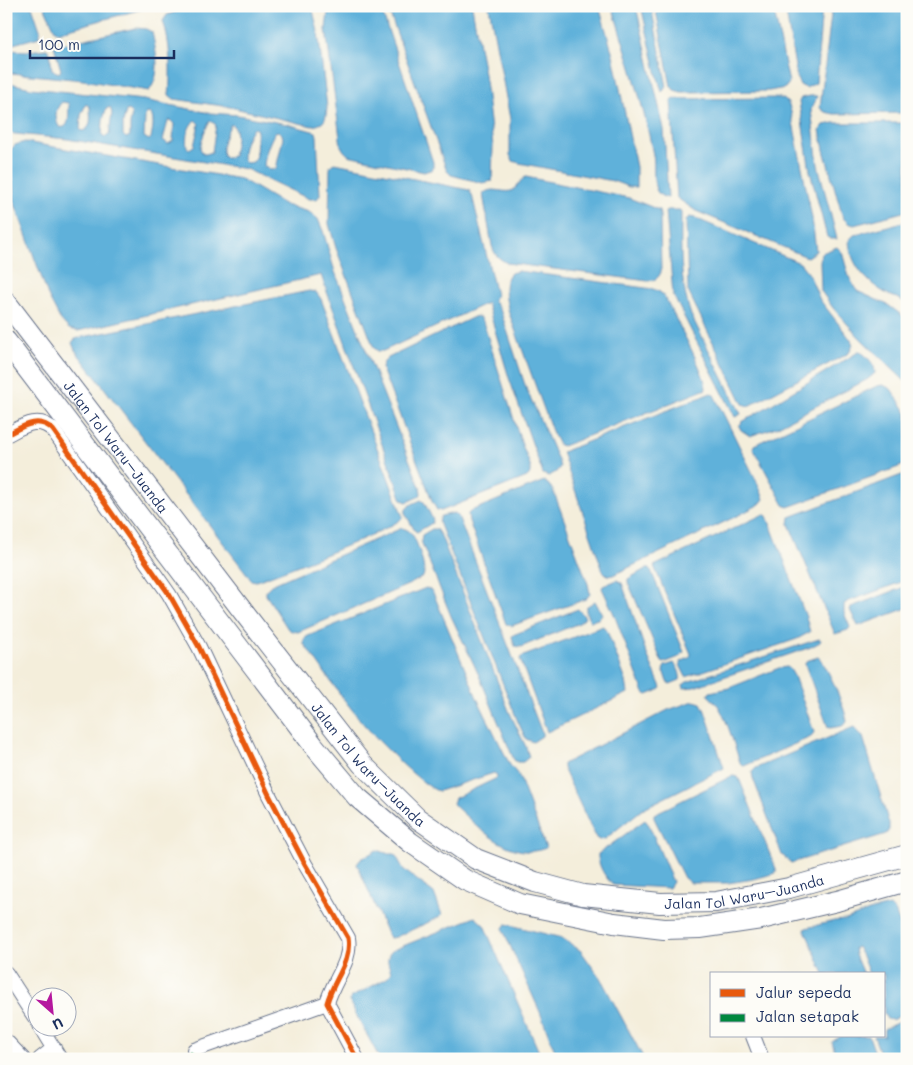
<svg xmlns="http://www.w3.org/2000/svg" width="913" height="1065" font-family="Mali,sans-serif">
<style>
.water{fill:#5fb1da;stroke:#3d709c;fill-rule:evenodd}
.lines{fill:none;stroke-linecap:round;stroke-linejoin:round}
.minor-casing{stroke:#67728a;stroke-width:16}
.highway-casing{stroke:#67728a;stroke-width:22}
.minor{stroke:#fff;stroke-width:14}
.highway{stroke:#fff;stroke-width:20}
.quiet{stroke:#00873e;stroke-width:4;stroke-dasharray:8 4;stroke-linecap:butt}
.cycleway-casing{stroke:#fdfcf7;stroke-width:8}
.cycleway{stroke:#e8590c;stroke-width:5}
.labels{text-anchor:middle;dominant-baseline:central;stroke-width:4;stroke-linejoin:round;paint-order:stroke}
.street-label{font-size:14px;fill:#1b2f5e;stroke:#fdfcf7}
</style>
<rect width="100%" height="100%" fill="#fdfcf7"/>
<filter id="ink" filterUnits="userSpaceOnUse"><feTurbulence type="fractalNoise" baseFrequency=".02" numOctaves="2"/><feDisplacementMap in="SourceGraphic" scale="10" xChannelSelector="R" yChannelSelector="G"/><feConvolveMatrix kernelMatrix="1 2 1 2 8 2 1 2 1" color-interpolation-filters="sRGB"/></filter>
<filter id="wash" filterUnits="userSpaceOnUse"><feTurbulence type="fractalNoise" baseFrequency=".0096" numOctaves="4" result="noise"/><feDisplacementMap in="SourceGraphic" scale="20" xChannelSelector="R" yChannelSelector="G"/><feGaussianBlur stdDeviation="1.12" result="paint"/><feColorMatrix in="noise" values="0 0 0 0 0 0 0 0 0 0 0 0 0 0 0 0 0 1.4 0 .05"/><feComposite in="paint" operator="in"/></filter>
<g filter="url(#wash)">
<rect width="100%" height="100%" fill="#f4eedb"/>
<path class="water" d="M6 6H32L40 30 39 37 6 46Z
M44 6H153L58 32 55 30Z
M206 6H312L318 32 327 107C326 120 325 124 312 126L230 107 174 99 169 95C171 74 171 42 163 21L167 15 178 11Z
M345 6H380L433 162V169L424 172 348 155 344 151 341 146 326 29 328 12Z
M387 6H472L485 80 493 146 492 181 483 183 451 175 447 171Z
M489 6H599L613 55 636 167V187H629L613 181 519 163 513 161 510 155V119Z
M612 6H636L664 129 668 198C648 195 656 170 653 155 644 105 627 55 612 6Z
M641 6H651L667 87 662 92 656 71Z
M655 6H773L789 83 785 88 769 91 681 92 674 90 671 86Z
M785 6H822L816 83 806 88 800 85 797 79Z
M832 6H906L907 113 834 114 825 112 820 108Z
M136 28 146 29 152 32C156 52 162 74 149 91L83 80 11 73 6 74V50L28 51 47 49 50 54 52 70 59 73 61 70 54 46Z
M6 82 31 88 144 100 210 113 238 115 287 124 316 132 317 136 320 195 317 199H309L246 169 67 139 6 133ZM62 102 68 103 69 106C68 114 71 130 59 127 55 118 54 110 62 102ZM86 104 90 107C90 116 93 129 82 131L80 129 81 115ZM110 107 112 113 109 135 105 137 102 135 103 120 106 109ZM128 110 132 114 130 124V136L126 138 123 135V123L126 111ZM147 113 151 114C155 122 152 131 151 138L149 140 144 137 145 116ZM170 120 174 124 173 141 168 144 163 140 168 121ZM195 120 199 124 194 146 189 149 187 147C185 138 188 126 195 120ZM211 121 216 125 212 152 206 154H203L200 148 204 133 209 122ZM231 124 235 128 236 139 233 156 228 158 224 157C219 148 226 133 231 124ZM253 128 256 129 257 131 256 158 253 162 246 163 243 160C242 150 246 136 253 128ZM278 131 282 134 283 138 276 169 270 170 264 166C265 153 269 143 275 132Z
M810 96H817L811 110 818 165 837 239H831L827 237 810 171 799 102 801 98Z
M780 98C788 100 789 105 791 112L812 218 816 251 807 257 696 211 677 198 671 100 674 99Z
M834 123H907V211L854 225 848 223 843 218 824 150 820 130 824 125Z
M25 142 241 179 285 205 309 212 318 219 323 231 335 272 420 487 421 493 420 496 407 502 402 500 321 275 78 331 69 329 60 319 49 298 15 204 9 151 15 145Z
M335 163 469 190 472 195 496 295 493 300 501 312 526 388 558 460 560 467 556 472 549 476 543 474 542 471 509 378 487 303 383 351H378L374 348 336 248 329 224 330 166Z
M526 177 629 198 659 210 660 215 661 272C658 279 655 280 648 281L507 263C498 258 495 255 492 246L483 194C491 186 501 193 511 191 518 188 519 180 526 177Z
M668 210H680L681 212C681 250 679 279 691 315L741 414 735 417 673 295 666 211Z
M689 217 695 218 800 263 809 274 820 300 851 340 853 345 849 353 752 404 748 406 743 404 688 291 686 220Z
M907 221V305C902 299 896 298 889 295 868 284 850 265 849 240L854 235Z
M837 247 842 252 849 277 857 291 888 305 907 319V383L860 338 833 308 821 291 820 261 822 253Z
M518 271 653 289 660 292 666 299C674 317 706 373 706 389L563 446 559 445 552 431 509 313C506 299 501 283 511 273Z
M309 291 316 292 321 299 403 517C398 528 276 574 256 581L251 580 247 574 75 350 72 343 74 340 78 338Z
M476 316 480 318 484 325 522 445 530 465V474L527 477 441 511 437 510 433 503 382 369 383 363 388 358Z
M860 351C867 357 875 363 875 373L868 379 776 427 750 436 741 430 739 426 742 422Z
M883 385 891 389 907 413V464L788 507 784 505 753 448 754 445 877 386Z
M711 393 714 395 757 482 764 499 760 504 739 515 613 575 608 576 603 571 562 452Z
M907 473V580L849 601 844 604V613L850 627 848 630 835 634 789 524 790 517Z
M544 481 548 484 553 490 588 584 590 594 586 599 575 603 511 626 506 624 469 521 468 514 471 511Z
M421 500 424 502 433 520 432 523 417 532 415 531 405 513C406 505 415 503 421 500Z
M455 513 458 516 542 733V736L533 742 526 739 518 722 439 522 441 516Z
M764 514 767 516 806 617 810 632 797 639 686 677 680 665 681 662 690 657 691 654 654 566Z
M402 528C406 529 410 531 412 534 417 541 427 570 423 577L410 584 298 632 292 631 288 629 266 595V590L271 585Z
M432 529H436L441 536 509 711 526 747 529 757 523 762H517L514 760 478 673 451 616 421 541 422 535Z
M647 568H650L684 652 679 657 664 663 662 662 628 582V579Z
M617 580 622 583 646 652 660 685 661 688 657 691 647 695 644 693 614 614 602 588 603 586Z
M907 586V608L858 626 850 610 851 607Z
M426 588 431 590 434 595 477 698 510 765 519 776 546 848C511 862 479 828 455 806L453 803 455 798 497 778V775L494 773 439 791C424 789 368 731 357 716 338 693 322 668 304 644V639L308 636Z
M595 601 602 614 598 619 590 621 586 613V607Z
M578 609 582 613 585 618 579 623 521 647 515 646 512 637 513 635Z
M603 626 607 631 626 681 628 693 547 732 520 659 521 657Z
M819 639 821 640 820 642 811 647 694 687 684 688 683 685 687 682Z
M818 657C826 662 846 710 847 722L842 726 830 728 828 727 805 664 806 661Z
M674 663C678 667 681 675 680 680L670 684 667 682 663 670 665 666Z
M787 667 790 669 794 676 814 732 811 737 744 766 741 765C734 746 729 724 719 707 716 702 711 699 708 695L710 692 729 688 779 668Z
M694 701 701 703 705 711 724 768 644 808 605 839 599 840 596 838 563 768V764L668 710Z
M854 727 863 737 889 824V830L886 834 791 863 782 855 753 778 752 772 756 768Z
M732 776 738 777 740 781 776 869V873L754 879 728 883H691L684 878 654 818V814Z
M645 820 649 825 673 882 669 888 614 885C606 880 597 864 598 854Z
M377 850 389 854H395L404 870 434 893 442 915 440 917 396 937 390 938 388 936 357 864 361 859Z
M890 906 895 911 907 942V1012L892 1020 887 1019 884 1014V974H869L862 956 857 947 854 948 855 955 863 974H824L805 930 806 928 834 921 846 920 869 911Z
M475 917 484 925 542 1059H380L351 1005 350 1000 352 997 387 978 391 972C388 963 385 957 393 950Z
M506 924 562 938 581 951 601 979 644 1059H558L540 1012 504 932 503 928Z
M907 1018V1059H882L874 1036H884V1029Z
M841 1036H869L877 1059H837L832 1042Z"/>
</g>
<g filter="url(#ink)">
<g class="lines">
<g class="minor-casing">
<path id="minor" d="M6 435C22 427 38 415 53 430L169 594 199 647 269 795 305 864 348 938C352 962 333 980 327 1003L357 1059
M6 973 38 1022
M41 1028 60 1059
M753 1036 762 1059
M6 1041 23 1059
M194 1050 327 1003
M40 1059 54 1048"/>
</g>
<g class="highway-casing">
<g id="highway">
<path id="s1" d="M6 302 248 618 362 764 417 818 476 859 535 882 583 895 660 903 716 902 789 888 907 855"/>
<path d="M6 341 314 746 357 797 410 842 465 880 520 904 614 923 664 929 700 928 761 919 837 901 907 881"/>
</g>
</g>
<use href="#minor" class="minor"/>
<use href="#highway" class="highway"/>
<path class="quiet" d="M188 1059 194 1050"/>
<g class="cycleway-casing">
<path id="cycleway" d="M6 435C22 427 38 415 53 430L169 594 199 647 269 795 305 864 348 938C352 962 333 980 327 1003L357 1059"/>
</g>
<use href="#cycleway" class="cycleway"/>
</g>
</g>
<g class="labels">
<g class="street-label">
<text stroke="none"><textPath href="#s1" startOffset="182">Jalan Tol Waru–Juanda</textPath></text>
<text stroke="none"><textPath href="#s1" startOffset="588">Jalan Tol Waru–Juanda</textPath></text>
<text stroke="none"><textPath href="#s1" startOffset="1008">Jalan Tol Waru–Juanda</textPath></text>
</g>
</g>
<rect width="913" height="1065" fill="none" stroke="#fdfcf7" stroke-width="25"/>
<rect x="710" y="972" width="175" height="65" fill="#fdfcf7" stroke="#a3aaba"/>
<rect x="720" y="989" width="25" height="8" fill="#e8590c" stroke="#a3aaba"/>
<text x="756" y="998" font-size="15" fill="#1b2f5e">Jalur sepeda</text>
<rect x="720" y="1014" width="25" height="8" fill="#00873e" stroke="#a3aaba"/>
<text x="756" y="1022" font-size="15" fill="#1b2f5e">Jalan setapak</text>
<g transform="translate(52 1012) rotate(153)"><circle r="24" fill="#fdfcf7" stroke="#a3aaba"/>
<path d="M0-4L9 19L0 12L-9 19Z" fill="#b5179e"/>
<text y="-8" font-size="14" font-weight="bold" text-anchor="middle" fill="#1b2f5e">U</text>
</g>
<path d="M30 50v8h144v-8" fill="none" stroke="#1b2f5e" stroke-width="2.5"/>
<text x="38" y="50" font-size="15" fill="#1b2f5e" stroke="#fdfcf7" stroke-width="4" paint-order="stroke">100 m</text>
</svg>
